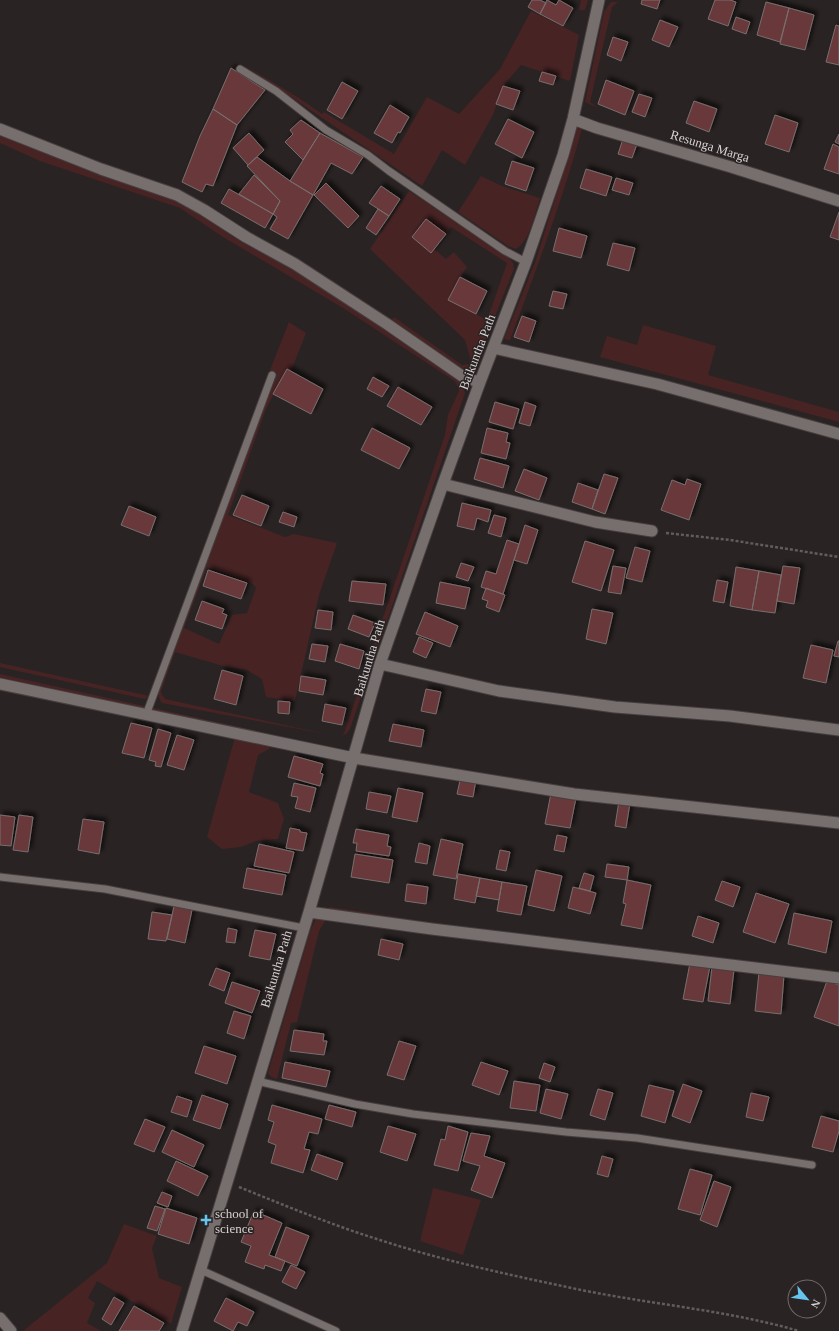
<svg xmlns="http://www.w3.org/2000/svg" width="839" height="1331" font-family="Georgia,serif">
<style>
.green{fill:#472324;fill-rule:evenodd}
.building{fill:#68393a;stroke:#786e6e;filter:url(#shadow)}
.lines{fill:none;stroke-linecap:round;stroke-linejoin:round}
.service-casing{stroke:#463f3f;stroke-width:9}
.minor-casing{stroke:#463f3f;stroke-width:13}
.path{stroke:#635c5c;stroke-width:2.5;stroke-dasharray:3 2;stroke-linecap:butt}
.service{stroke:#776e6e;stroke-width:7}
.minor{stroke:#776e6e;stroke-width:11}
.poi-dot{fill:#65c5ee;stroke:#2a2323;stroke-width:1.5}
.labels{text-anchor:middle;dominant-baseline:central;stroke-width:3;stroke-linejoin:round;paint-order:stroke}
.street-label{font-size:13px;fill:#d7d2d1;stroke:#2a2323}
.poi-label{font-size:13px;fill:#d7d2d1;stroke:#2a2323;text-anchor:start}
</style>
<defs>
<filter id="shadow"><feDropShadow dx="3.5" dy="-3.5" stdDeviation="2" flood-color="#0009"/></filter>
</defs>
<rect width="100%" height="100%" fill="#2a2323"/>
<path class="green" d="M581 0H588L585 10H579Z
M611 2H618L612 7 590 102 598 108 585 102 604 12 608 6Z
M531 11 579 35 570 81 521 65 503 86 493 115 465 165 442 150 422 186 243 64 299 98 322 114 324 112 394 154 427 97 459 114 500 69Z
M588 118 584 122C564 196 537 268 510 340L504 339 536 260 580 119Z
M0 134 158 192 198 212 232 236 250 247 273 257 313 282 434 361 456 377 463 385 465 393 350 729 347 733 343 736 445 435 448 415 459 391 456 382 343 308 223 237 180 208 40 161 0 143Z
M481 176 502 186 540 198C535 213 530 241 516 249L508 246 458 212Z
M409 191 507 256 513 263 514 269 474 368 467 370 454 364 391 321 394 317 462 365 472 364 465 340 370 249ZM426 219 446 234 451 227 507 263 487 320 476 314 460 277 467 267 454 252 446 259 434 249 431 252 412 237Z
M289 322 306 333 291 371 287 369 266 409 228 515 285 537 294 534 337 543 319 595 295 701 266 697 262 679 247 670 223 666 175 652 161 691 162 695 165 699 331 735 162 703C158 698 158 693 159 687L277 373 270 370ZM207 567 253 584 256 588 247 613 232 615 219 644 184 628Z
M643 325 716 346 708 375 839 412V422L600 357 607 336 637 345Z
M0 663 149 696 145 699 0 667Z
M0 674 266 733 272 740 269 749 258 755 249 792 278 803 284 819 278 839 256 841 241 847 222 849 207 837 237 730 0 682Z
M330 907 412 919 372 914 338 913 326 919 319 931 297 1022 291 1023 277 1079 271 1077 268 1073 310 932C315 920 318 912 330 907Z
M433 1188 481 1200 463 1255 420 1241Z
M124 1224 157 1236 152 1248 159 1278 182 1287 171 1324 97 1281 88 1298 95 1303 87 1323 101 1331H23L107 1263Z"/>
<path class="building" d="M532 0H540L546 3 540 14 528 7Z
M547 0 556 5 559 0 573 8 563 26 540 14Z
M642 0H660L657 9 641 4Z
M715 0H730L736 2 728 26 708 19Z
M766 2 789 8 780 42 757 35Z
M789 8 814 15 805 50 780 44Z
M736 17 750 22 746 34 732 29Z
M660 20 678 27 669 47 652 40Z
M836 25 839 26V65L826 62Z
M613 37 628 42 621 61 607 55Z
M231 68 265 90 237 125 213 109Z
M542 72 556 76 553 85 539 81Z
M606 80 634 91 625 115 598 104Z
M342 82 358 91 342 119 327 110Z
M503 86 520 91 513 110 496 104Z
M639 94 652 98 645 117 632 112Z
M694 101 717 109 709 132 686 123Z
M390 105 409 117 400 133 398 132 392 143 374 133Z
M213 109 237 125 213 186 206 184 202 192 182 182 200 136Z
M775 115 798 123 789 152 765 144Z
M508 119 534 132 522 158 495 144Z
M301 120 320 133 303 160 285 142 293 134 290 130Z
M249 133 264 150 248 165 233 148Z
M320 133 363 157 352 174 331 163 313 195 290 181Z
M839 134V144L835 142Z
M623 139 637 144 632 158 618 154Z
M833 144 839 147V174L824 169Z
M257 157 290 181 313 195 288 239 270 229 277 217 273 214 280 201 247 166Z
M512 161 534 168 526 191 505 184Z
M586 169 612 177 606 196 580 188Z
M254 175 280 201 273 214 239 194Z
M616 178 633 183 629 195 612 190Z
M326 183 359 216 348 228 314 195Z
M381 186 400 199 389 216 369 203Z
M229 189 273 214 265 228 221 203Z
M378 209 389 216 376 235 366 228Z
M839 212V240L830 237Z
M426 219 446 234 431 253 412 237Z
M559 228 587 236 581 258 553 251Z
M613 243 635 248 629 271 607 265Z
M460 277 487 291 476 314 448 300Z
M553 291 567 294 563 309 549 306Z
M522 316 536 321 529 342 514 337Z
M287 369 323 389 311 414 273 394Z
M373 377 389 386 382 397 367 389Z
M398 387 432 407 421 425 387 406Z
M495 402 519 409 513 429 489 422Z
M525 402 536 406 530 426 519 423Z
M372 428 410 448 399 469 361 450Z
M487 428 508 433 506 442 510 443 506 459 481 453Z
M480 458 509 466 503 488 474 479Z
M524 469 547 478 539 500 515 491Z
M604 474 618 478 605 514 592 509Z
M687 479 701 484 689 520 661 510 672 480 685 485Z
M578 483 598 490 592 509 572 502Z
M242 495 269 506 261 526 233 515Z
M462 503 491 510 488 522 477 518 474 530 457 526Z
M129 506 156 517 149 536 121 525Z
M283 512 297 517 294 527 279 522Z
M494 515 506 518 501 537 488 533Z
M525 525 538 530 527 564 514 560Z
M507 540 519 544 503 594 481 587 486 571 496 574Z
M585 541 614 550 601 591 572 582Z
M635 547 650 551 642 582 626 578Z
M461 563 474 567 468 581 456 577Z
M613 566 626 568 621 594 608 592Z
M783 566 800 568 794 604 777 601Z
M736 567 759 571 752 610 730 606Z
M208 570 247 583 241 599 203 586Z
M759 571 781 575 775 613 752 610Z
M717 580 728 582 724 603 713 601Z
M352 581 386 584 383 605 349 601Z
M440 582 470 588 465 609 436 603Z
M486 588 505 595 499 612 486 607 488 601 482 599Z
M202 601 224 609 222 613 227 615 222 629 195 620Z
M592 609 613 613 606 644 586 639Z
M318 610 333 612 331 630 315 628Z
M425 612 458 626 450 647 416 634Z
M353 615 375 623 369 637 348 629Z
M419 637 433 643 426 658 413 652Z
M838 641H839V657L834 656Z
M312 644 328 646 325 662 309 659Z
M340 644 364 651 359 669 335 661Z
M811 645 833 650 826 683 803 678Z
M222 670 243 676 236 705 214 699Z
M301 676 326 680 323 695 299 691Z
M426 689 441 692 436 714 421 711Z
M278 701 290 702 289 714 278 713Z
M325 704 346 708 342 725 322 721Z
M131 723 152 728 144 758 122 753Z
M393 724 424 730 421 747 389 741Z
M158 729 171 733 161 767 155 766 156 762 149 760Z
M177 735 194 740 184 770 167 765Z
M294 756 323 764 320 773 323 774 320 786 288 777Z
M461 776 476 780 473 797 457 794Z
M294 783 316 788 310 812 295 808 298 797 291 796Z
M398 788 423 793 417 822 392 817Z
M369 792 391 796 387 813 366 809Z
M551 793 576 798 570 828 545 824Z
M619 801 630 803 626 828 615 826Z
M0 815 15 817 11 846 0 845Z
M19 815 33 817 28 852 13 850Z
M83 819 104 822 99 854 78 850Z
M290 828 300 830V832L307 833 303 851 286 848Z
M356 829 389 835 387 846 391 847 389 856 356 851 357 843H353Z
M557 835 567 837 564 852 554 850Z
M441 839 463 844 456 879 433 875Z
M419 843 430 846 427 864 415 862Z
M259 844 294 852 289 873 254 866Z
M500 850 510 852 506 871 496 869Z
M355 854 393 860 389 883 351 877Z
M607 864 629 867 627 880 605 877Z
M247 868 286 875 282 895 243 888Z
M536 870 562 876 554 911 528 905Z
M584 873 594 876 590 891 579 888Z
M458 874 480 878 475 903 454 899Z
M480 878 502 882 499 900 476 896Z
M627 880 651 885 642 929 621 925 626 904 623 903Z
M722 881 740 887 733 907 715 900Z
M502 882 527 886 521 915 497 911Z
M407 884 428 887 426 904 405 901Z
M573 887 596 893 590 914 568 908Z
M756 893 789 904 775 943 743 932Z
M174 906 192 910 185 943 167 939Z
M152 912 172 915 166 941 148 939Z
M794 913 832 921 826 953 788 944Z
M698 916 719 923 713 943 692 936Z
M228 928 237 930 235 943 226 942Z
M255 930 276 934 270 960 249 956Z
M381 939 403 944 399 960 378 955Z
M690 963 710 966 703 1002 683 999Z
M712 967 734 970 730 1004 708 1001Z
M216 968 230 973 224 991 209 985Z
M759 972 784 975 781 1014 755 1011Z
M827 981 839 985V1026L814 1017Z
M232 982 260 991 252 1013 225 1003Z
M234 1011 251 1016 244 1039 227 1033Z
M294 1030 324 1034 323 1041H327L324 1055 290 1051Z
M399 1041 416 1046 404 1080 387 1075Z
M204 1046 236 1056 227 1084 195 1073Z
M285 1062 330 1071 326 1087 282 1078Z
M481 1062 508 1071 499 1095 472 1085Z
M544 1063 555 1067 550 1082 539 1078Z
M514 1081 540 1085 536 1111 510 1108Z
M683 1084 702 1091 690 1123 672 1116Z
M649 1085 674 1091 665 1123 641 1116Z
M546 1089 568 1094 561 1119 540 1113Z
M598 1089 613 1093 605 1120 590 1115Z
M751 1093 769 1097 763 1121 746 1117Z
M202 1095 228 1104 220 1129 193 1120Z
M177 1096 192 1101 187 1117 171 1112Z
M272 1105 322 1119 318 1134 309 1132 304 1149 310 1150 303 1173 271 1163 276 1145 268 1142 274 1122 268 1120Z
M329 1105 356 1112 352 1127 325 1119Z
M821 1116 839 1121V1131L833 1152 812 1147Z
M145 1119 165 1127 154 1152 134 1144Z
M388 1126 416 1134 407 1161 380 1152Z
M448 1126 468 1132 458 1171 434 1165 441 1139 445 1140Z
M172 1130 204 1145 194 1167 162 1152Z
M471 1133 490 1136 484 1156 505 1163 492 1198 471 1190 480 1166 463 1161Z
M317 1154 343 1163 337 1180 311 1170Z
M602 1156 613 1159 608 1177 597 1174Z
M176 1161 208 1176 198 1196 167 1181Z
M690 1169 712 1175 700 1215 678 1209Z
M714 1181 731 1187 717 1227 700 1220Z
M162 1192 172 1196 168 1207 157 1203Z
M155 1206 165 1209 157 1231 147 1228Z
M166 1208 197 1218 189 1244 158 1234Z
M254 1211 282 1223 269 1255 285 1261 281 1271 265 1265 264 1269 245 1262 251 1246 241 1242Z
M286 1227 309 1236 297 1266 275 1257Z
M291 1265 305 1272 296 1289 282 1282Z
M114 1297 124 1303 111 1325 102 1319Z
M226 1298 254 1312 247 1326 238 1322 233 1331 214 1321Z
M134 1306 164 1323 159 1331H119Z"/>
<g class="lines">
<g class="service-casing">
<path id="service" d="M240 69 276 91 326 130 368 155 389 171 505 251 526 262
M146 715 272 375
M0 877 105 889 304 928
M257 1081 355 1104 413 1114 566 1132 637 1138 812 1165
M201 1270 336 1331"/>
</g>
<g class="minor-casing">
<path id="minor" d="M573 119 597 128 731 167 839 201
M0 129 101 169 177 195 204 210 246 237 295 264 387 324 465 378 480 382
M493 348 657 384 839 434
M443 484 595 522 652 531
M380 664 499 691 615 707 730 716 839 730
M0 684 354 758 574 794 839 823
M309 912 432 929 839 978
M0 1318 11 1331
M182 1331 309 912 380 664 443 484 480 382 526 262 563 155 573 119 599 0"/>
</g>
<path class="path" d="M666 533 730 540 839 557
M239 1187C286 1206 332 1225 380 1240 441 1260 505 1274 567 1287 644 1304 723 1309 799 1331"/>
<use href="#service" class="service"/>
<use href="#minor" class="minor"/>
</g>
<path class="poi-dot" d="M204 1214h4v4h4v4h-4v4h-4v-4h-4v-4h4z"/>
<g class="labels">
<g class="street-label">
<text transform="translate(710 146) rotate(17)">Resunga Marga</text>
<text transform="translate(477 352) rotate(-69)">Baikuntha Path</text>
<text transform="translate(369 658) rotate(-73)">Baikuntha Path</text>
<text transform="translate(276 969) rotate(-73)">Baikuntha Path</text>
</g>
<g class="poi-label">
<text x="215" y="1213">school of<tspan x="215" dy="15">science</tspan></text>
</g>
</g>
<g transform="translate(807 1299) rotate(119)"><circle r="19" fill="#2a2323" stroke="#6f6969"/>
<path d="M0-3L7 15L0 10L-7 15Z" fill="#65c5ee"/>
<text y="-6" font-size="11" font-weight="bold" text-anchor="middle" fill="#d7d2d1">N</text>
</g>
</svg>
